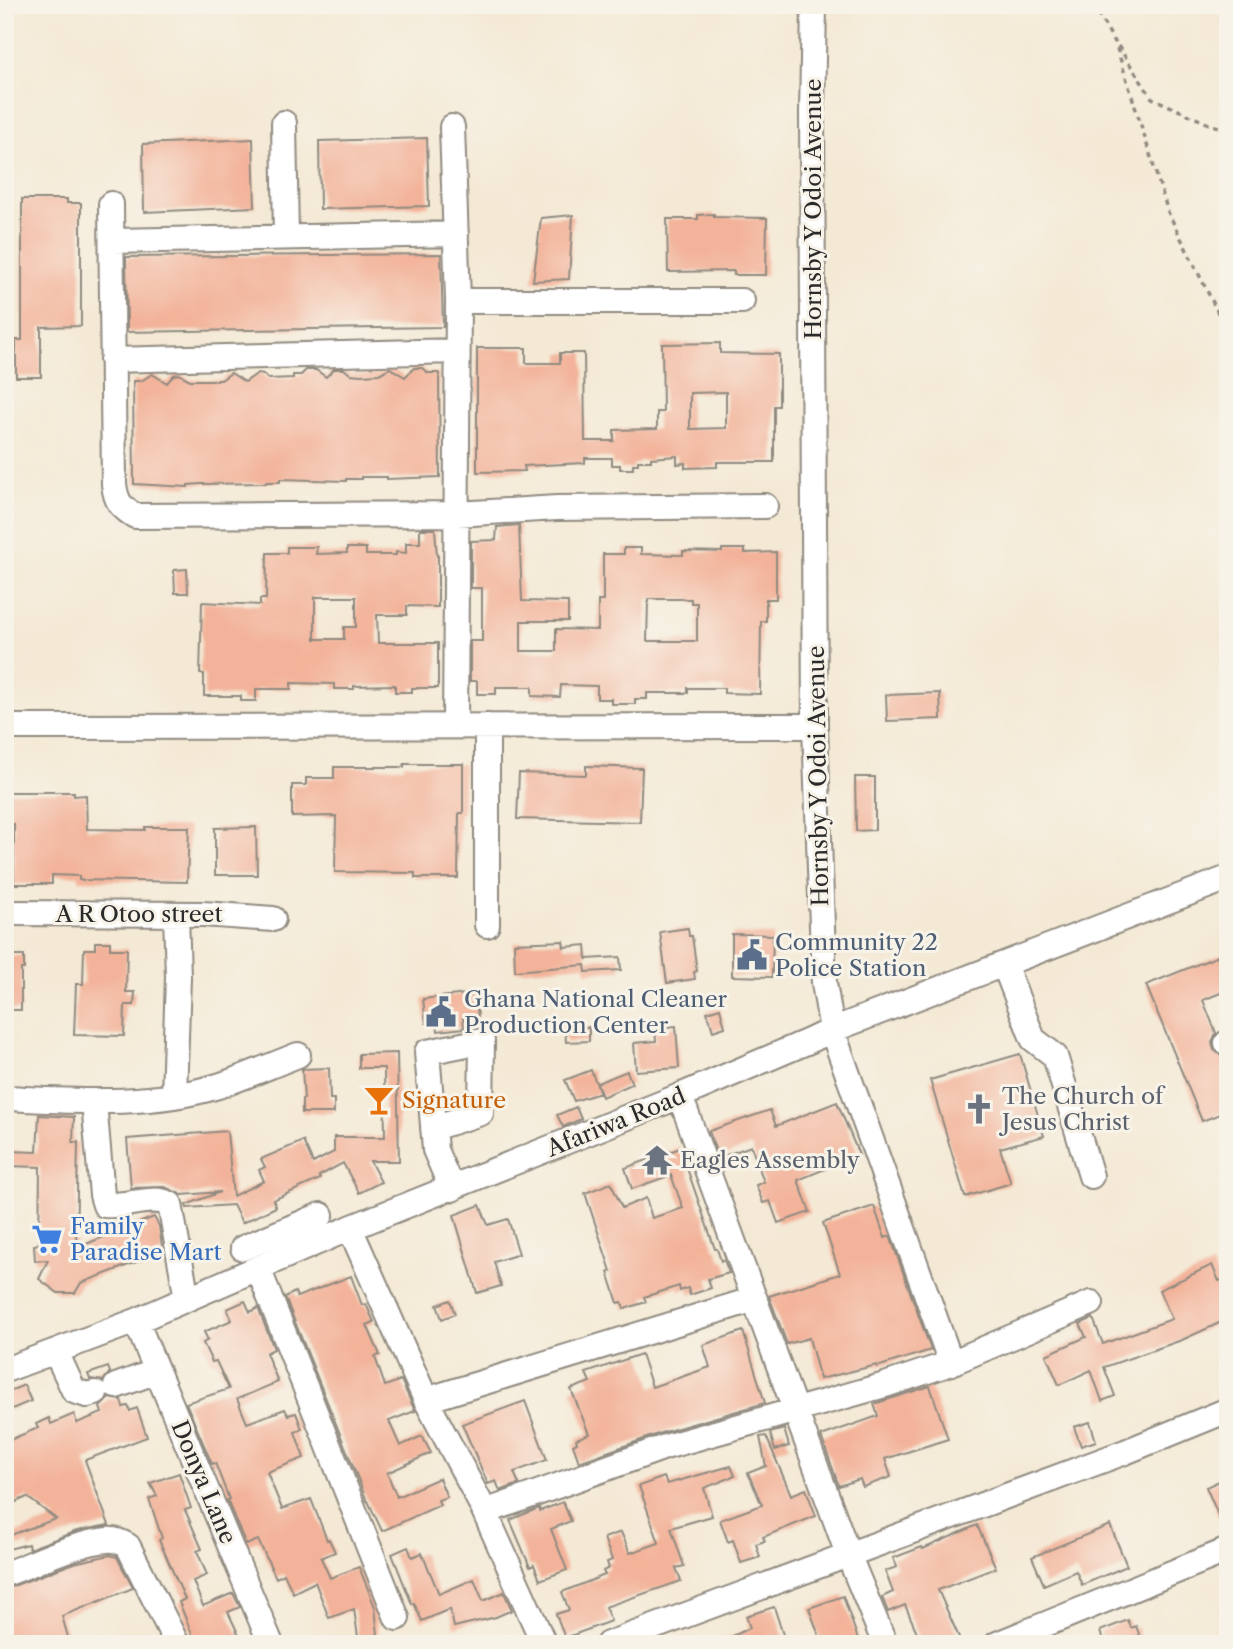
<svg xmlns="http://www.w3.org/2000/svg" width="1233" height="1649" font-family="'Libre Caslon Text',serif">
<style>
.building{fill:#f3b39a;fill-rule:evenodd}
.lines{fill:none;stroke-linecap:round;stroke-linejoin:round}
.minor-casing{stroke:#908a80;stroke-width:28}
.path{stroke:#908a80;stroke-width:3.5;stroke-dasharray:5 5;stroke-linecap:butt}
.minor{stroke:#fff;stroke-width:24}
.labels{text-anchor:middle;dominant-baseline:central;stroke-width:6;stroke-linejoin:round;paint-order:stroke}
.street-label{font-size:23px;fill:#2b2b2b;stroke:#f7f3e8}
.service-label{font-size:23px;fill:#4e5e75;stroke:#f7f3e8;text-anchor:start}
.worship-label{font-size:23px;fill:#5b616d;stroke:#f7f3e8;text-anchor:start}
.food-label{font-size:23px;fill:#c56008;stroke:#f7f3e8;text-anchor:start}
.shop-label{font-size:23px;fill:#366cbe;stroke:#f7f3e8;text-anchor:start}
</style>
<rect width="100%" height="100%" fill="#f7f3e8"/>
<filter id="ink" filterUnits="userSpaceOnUse"><feTurbulence type="fractalNoise" baseFrequency=".0143" numOctaves="2"/><feDisplacementMap in="SourceGraphic" scale="14" xChannelSelector="R" yChannelSelector="G"/><feConvolveMatrix kernelMatrix="1 2 1 2 8 2 1 2 1" color-interpolation-filters="sRGB"/></filter>
<filter id="wash" filterUnits="userSpaceOnUse"><feTurbulence type="fractalNoise" baseFrequency=".00686" numOctaves="4" result="noise"/><feDisplacementMap in="SourceGraphic" scale="28" xChannelSelector="R" yChannelSelector="G"/><feGaussianBlur stdDeviation="1.57" result="paint"/><feColorMatrix in="noise" values="0 0 0 0 0 0 0 0 0 0 0 0 0 0 0 0 0 1.4 0 .05"/><feComposite in="paint" operator="in"/></filter>
<g filter="url(#wash)">
<rect width="100%" height="100%" fill="#f4e9d5"/>
<g id="blocks">
<path class="building" d="M427 138 429 206 320 209 319 141Z
M253 139 255 207 144 212 143 144Z
M22 199H67V203H81V326L41 327V377H16V340H22Z
M714 214V217L767 218 766 275H734V271L668 272 667 219H698V215Z
M573 215 569 279 533 281 541 218Z
M441 254 443 327 127 332 126 257Z
M720 343V353L779 354V406H774V462H717V467L685 468V463L677 464V456L651 458V461H638V464H633V469H620V465H612V458H585V463L524 466 525 471 477 472V348H526V363H560V353H584L585 441H614V430L657 429V412H663L662 344ZM726 392V428L690 429V393Z
M390 368 405 377 414 368H422L428 373H439L440 477 387 479V477H361V479H346V481L280 479V482H266V483L202 484 188 485V487L134 484 133 381H141L152 374 167 383 174 375 179 374 190 380H221L231 373 245 382 258 373 263 374 268 379 293 378V375H301L306 370H316L326 377 334 369H344L350 374 361 375 379 374Z
M519 525 522 601 568 602V621H521V651H556V629L598 630V601H603V554H624V548H641V554L683 555V551L722 552V549H745V553L776 552V599H766V621H761L760 694 724 693V688H688V693H647V699H635V704H611V699H597V686L561 685 560 697 532 696V687H496V694H477V681H470V641H482V588H471V541L496 540 497 527ZM650 599H691V603H697V641H647L648 601Z
M420 529H435L437 556H438V607L407 606V615H377L378 643H438V688H412V692H395V685L354 686V689H334V684L291 683V689H256V701H241V696H204V674H200L202 602 260 605V599H266L267 553H287V547H317L316 554 347 553V548H366V555H396V552L406 553V543H420ZM315 597H356V627H344V639H315Z
M187 569 188 593H175L174 570Z
M940 693 941 719 887 721 886 695Z
M404 764H463V813H459L458 878H415V873L335 872 336 816 292 817V785H306V778H334V767H404Z
M586 766 642 768 640 822 517 819 519 773 586 775Z
M855 777H875V830L856 831Z
M9 792H74V796L86 795 87 829 145 830V827H189L187 882 79 880V876L52 875V884H14V824H10Z
M256 827 257 875H215V828Z
M688 928 689 936H692L697 971 694 972 695 979 667 983 660 932Z
M732 934 773 935 772 977 732 976Z
M563 941 564 947 586 945 587 959 620 957 621 970 586 972 585 965 515 971 514 943Z
M95 942H110V949H127L126 992H135L134 1005H125L124 1036 74 1035 76 984H83L84 949H95Z
M1228 952V990L1203 1000 1216 1033 1212 1042 1214 1050 1228 1061V1111L1202 1121 1146 985Z
M7 956H24V969H21V1010H6Z
M475 993 478 1016 463 1018 464 1028 438 1031 437 1022 426 1023 423 999Z
M720 1008 725 1027 713 1031 707 1012Z
M676 1026 679 1068 636 1071 634 1043 656 1041 655 1028Z
M565 1027H589V1041L566 1042Z
M397 1053 399 1161H370L381 1182 359 1193 343 1163 319 1176 320 1179 273 1200 276 1207 242 1223 233 1205 187 1208 186 1205 220 1192 182 1195 165 1187 131 1188 127 1139 227 1131 233 1196 264 1181 259 1170 265 1167 261 1159 303 1141 313 1163 334 1152V1137H385L384 1068H359V1054Z
M1020 1054 1044 1136 1000 1148 1011 1183 965 1197 930 1080Z
M329 1068 330 1099H334V1113H302V1099H304L302 1069Z
M591 1070 600 1093 574 1101 565 1080Z
M627 1071 632 1084 602 1097 597 1083Z
M837 1102 859 1155 798 1180 810 1212 778 1223 770 1201 763 1203 756 1185 764 1182 751 1146 718 1158 709 1131 770 1110 776 1126Z
M576 1107 581 1119 563 1127 557 1115Z
M39 1115 74 1117 73 1142H78L76 1248 154 1217 159 1226 163 1252 81 1283 75 1293H58L39 1279 48 1260 35 1261 34 1245 39 1244 40 1167 7 1166 8 1151 37 1152Z
M680 1148 715 1249H717L721 1261 724 1260 729 1273 708 1279 711 1288 690 1295 688 1288 680 1291 679 1286 644 1297 646 1302 624 1309 622 1302 618 1303 608 1272 611 1271 585 1193 611 1183 622 1208 646 1198 652 1218 683 1208 671 1175 632 1189 625 1168Z
M480 1205 488 1225 508 1219 519 1254 494 1262 501 1286 477 1293 454 1215Z
M874 1206 885 1238 890 1236 931 1350 877 1367V1365L820 1379 809 1338 787 1344 769 1296 840 1274 823 1223Z
M1212 1265 1219 1281 1228 1278V1319L1182 1340 1104 1367 1115 1396 1102 1401 1091 1370 1059 1385 1046 1355 1086 1337 1080 1324 1093 1318 1103 1344 1172 1319 1159 1290Z
M351 1276 362 1305 366 1304 374 1322 367 1325 380 1355 375 1357 385 1386 401 1380 415 1411 389 1421 400 1446 422 1436 431 1453 387 1473 397 1497 439 1478 447 1497 438 1500 440 1505 382 1531 368 1501H367L285 1297 295 1292 297 1297Z
M450 1300 455 1314 442 1319 437 1305Z
M245 1301 250 1312 258 1308 274 1349 266 1353 278 1382 237 1399 247 1423 285 1409 288 1415 296 1413 302 1429 295 1432 304 1458 267 1472 282 1509 311 1499 327 1540 329 1539 335 1552 321 1558 330 1578 359 1567 375 1607 378 1635H376L377 1644H359L354 1609 329 1618 315 1582 293 1593 284 1574 276 1578 258 1540 246 1545 227 1500 229 1499 215 1463 212 1464 186 1403 229 1389 216 1361 212 1362 203 1343 208 1340 204 1332 232 1320 227 1309Z
M743 1331 765 1403 661 1433 579 1462 573 1445 577 1443 576 1439 589 1434 571 1389 590 1382 586 1373 641 1354 652 1387 710 1367 703 1345Z
M108 1367 110 1372 103 1381 90 1379 88 1374Z
M24 1385 31 1401 5 1412V1393Z
M930 1386 948 1439 885 1459 891 1477 863 1487 860 1479 839 1486 821 1436 878 1416 874 1404Z
M109 1398 121 1400 123 1407 128 1406 130 1411 137 1408 147 1437 85 1460 109 1525 77 1531 29 1549 28 1544 5 1550V1537L56 1519 27 1497 5 1507V1442L38 1428 36 1424 49 1418 51 1424 74 1414 77 1423 102 1413 100 1407Z
M525 1401 547 1460 514 1472 519 1484 500 1491 496 1481 488 1484 462 1424Z
M1090 1422 1096 1441 1081 1446 1074 1427Z
M784 1429 789 1446 775 1450 770 1433Z
M766 1436 791 1495 806 1489 816 1516 763 1537 765 1541 756 1544 760 1557 741 1563 733 1540 728 1542 720 1520 762 1505 748 1473 766 1466 760 1437Z
M731 1466 735 1476 704 1488 712 1516 671 1528 684 1566 676 1568 681 1581 605 1607 611 1621 565 1638 556 1614 569 1610 562 1592 605 1575 603 1571 609 1568 607 1562 612 1560 604 1538 621 1532 630 1553 659 1543 639 1486 664 1477 667 1484Z
M179 1473 191 1508 185 1510 202 1549 197 1551 207 1575 193 1581 203 1606 233 1593 240 1607 228 1612 243 1644H196L179 1602 185 1599 159 1540 162 1538 149 1499 157 1496 150 1483Z
M1228 1477V1535L1227 1536 1206 1487Z
M563 1502 571 1521 551 1529 567 1570 540 1580 534 1565 530 1567 510 1520 539 1508 540 1511Z
M977 1525 996 1568 938 1590 962 1644H922L905 1605 888 1612 882 1597 893 1592 885 1571 897 1567 893 1558 922 1547 923 1549Z
M1110 1525 1127 1566 1082 1585 1076 1571 1044 1585 1032 1557Z
M408 1547 412 1557 422 1553 439 1594 474 1579 483 1601 504 1592 512 1610 496 1617 454 1627 450 1609 422 1621 414 1603 412 1604 392 1554Z
M110 1555 117 1557 133 1588 62 1616 70 1644H5V1589L74 1563Z
M843 1596 858 1639 846 1644H822L809 1608Z
M774 1607 786 1644H716L750 1628 746 1616Z
M1128 1620 1131 1628 1136 1626 1143 1644H1104L1100 1631Z"/>
</g>
</g>
<g filter="url(#ink)">
<use href="#blocks" fill-opacity="0" stroke="#908a80" stroke-width="2"/>
<g class="lines">
<g class="minor-casing">
<path id="minor" d="M284 123 286 237
M452 127 458 301 455 726
M111 204 114 484C116 501 120 507 135 516L457 514 557 508 765 506
M112 241 456 234
M458 301H742
M112 360 456 351
M487 726V925
M5 727 815 726
M5 913 203 914 273 919
M1004 964 1033 1039 1055 1056 1091 1176
M1227 1043H1228
M174 1096 178 977 176 914
M680 1096 848 1554 885 1644
M5 1098C75 1101 150 1107 218 1086 245 1077 272 1065 298 1055
M94 1102 102 1195 105 1205C126 1207 153 1195 170 1204L187 1299
M433 1128 481 1113 482 1041 427 1052 435 1150 452 1189
M350 1228 426 1400 482 1506 544 1644
M243 1248 321 1215
M258 1268 397 1618
M136 1321 271 1644
M56 1352 74 1391 87 1395 95 1393
M951 1363 1091 1303
M5 1370 136 1321 350 1228 680 1096 809 1041 832 1030 1228 878
M116 1386 157 1371
M426 1400 755 1299
M485 1512 665 1447 885 1385 951 1363 832 1030 824 983 815 726 812 112 814 5
M5 1574C36 1563 75 1543 107 1540 115 1539 121 1542 128 1546L177 1644
M608 1644 1125 1452 1228 1410
M997 1644 1228 1550"/>
</g>
<path class="path" d="M1092 5 1115 42 1168 212 1228 333
M1118 46 1152 98 1211 125 1228 129"/>
<use href="#minor" class="minor"/>
</g>
</g>
<defs>
<g id="civic-bare" transform="scale(2.415)"><path d="M-.6-6.5H3V-4.5H.6V-3L4-1V1h2V6H-6V1h2V-1L-.6-3ZM-1.2 2.5V6h2.4V2.5Z" fill="#5c6f8a" stroke="#f7f3e8" stroke-width="2.5" paint-order="stroke"/></g>
<g id="bar-bare" transform="scale(2.415)"><path d="M-6-5H6L.8 .8V4.5H3.5V6h-7V4.5H-.8V.8Z" fill="#e8710a" stroke="#f7f3e8" stroke-width="2.5" paint-order="stroke"/></g>
<g id="church-bare" transform="scale(2.415)"><path d="M-1.2-6h2.4v3.5h3.3v2.4h-3.3V6h-2.4V-.1h-3.3v-2.4h3.3Z" fill="#6b7280" stroke="#f7f3e8" stroke-width="2.5" paint-order="stroke"/></g>
<g id="temple-bare" transform="scale(2.415)"><path d="M0-6L5-2H3V0L6.5 2.5H4V6H1.5V3h-3V6H-4V2.5H-6.5L-3 0V-2H-5Z" fill="#6b7280" stroke="#f7f3e8" stroke-width="2.5" paint-order="stroke"/></g>
<g id="supermarket-bare" transform="scale(2.415)"><path d="M-6-5.5h2.5l.6 2H6L4.5 2H-2.5L-4.4-4H-6ZM-1.5 3.2a1.3 1.3 0 1 0 .1 0ZM3 3.2a1.3 1.3 0 1 0 .1 0Z" fill="#3f7fe0" stroke="#f7f3e8" stroke-width="2.5" paint-order="stroke"/></g>
</defs>
<g fill-rule="evenodd">
<use href="#civic-bare" x="752" y="955"/>
<use href="#civic-bare" x="441" y="1012"/>
<use href="#bar-bare" x="379" y="1100"/>
<use href="#church-bare" x="979" y="1109"/>
<use href="#temple-bare" x="657" y="1160"/>
<use href="#supermarket-bare" x="47" y="1239"/>
</g>
<g class="labels">
<g class="street-label">
<text transform="translate(813 209) rotate(-90)">Hornsby Y Odoi Avenue</text>
<text transform="translate(818 776) rotate(-91)">Hornsby Y Odoi Avenue</text>
<text x="139" y="914">A R Otoo street</text>
<text transform="translate(616 1122) rotate(-22)">Afariwa Road</text>
<text transform="translate(204 1482) rotate(67)">Donya Lane</text>
</g>
<g class="service-label">
<text x="775" y="942">Community 22<tspan x="775" dy="26">Police Station</tspan></text>
<text x="464" y="999">Ghana National Cleaner<tspan x="464" dy="26">Production Center</tspan></text>
</g>
<g class="worship-label">
<text x="1002" y="1096">The Church of<tspan x="1002" dy="26">Jesus Christ</tspan></text>
<text x="680" y="1160">Eagles Assembly</text>
</g>
<g class="food-label">
<text x="402" y="1100">Signature</text>
</g>
<g class="shop-label">
<text x="70" y="1226">Family<tspan x="70" dy="26">Paradise Mart</tspan></text>
</g>
</g>
<rect width="1233" height="1649" fill="none" stroke="#f7f3e8" stroke-width="28"/>
</svg>
